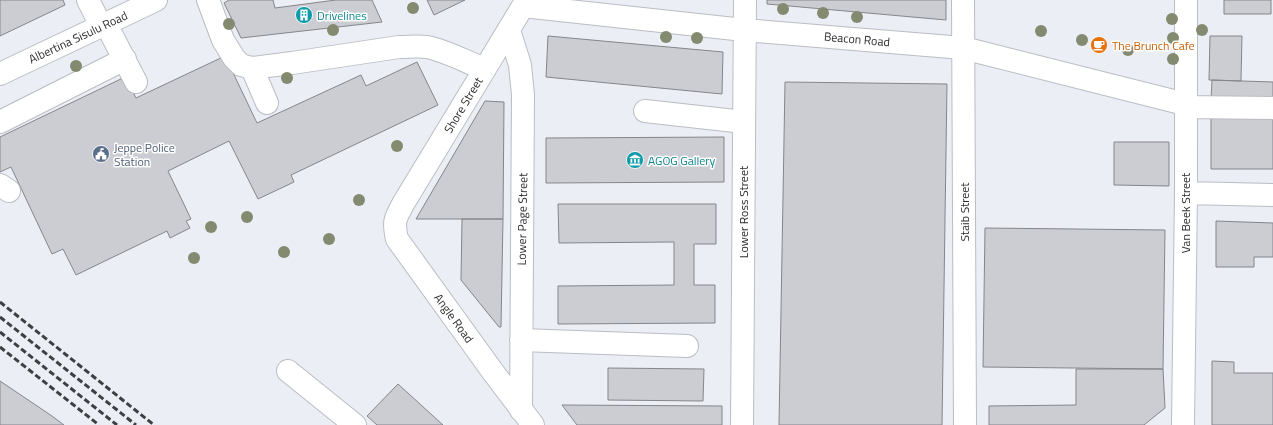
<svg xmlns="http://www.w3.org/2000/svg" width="1273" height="425" font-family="'Titillium Web',sans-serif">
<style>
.building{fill:#ccccd3;stroke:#85868c}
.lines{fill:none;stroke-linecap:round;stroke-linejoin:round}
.minor-casing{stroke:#babdc3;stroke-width:24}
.major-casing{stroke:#babdc3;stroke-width:24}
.minor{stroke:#fff;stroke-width:22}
.major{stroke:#fff;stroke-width:22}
.rail{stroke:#3e3f43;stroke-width:3;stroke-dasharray:6 3;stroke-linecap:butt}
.tree{fill:#848a6f}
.labels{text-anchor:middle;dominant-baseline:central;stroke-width:3;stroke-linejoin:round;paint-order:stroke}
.culture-label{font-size:12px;fill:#0d838f;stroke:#fff;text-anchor:start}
.street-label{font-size:12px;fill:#2b2c2f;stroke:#fff}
.food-label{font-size:12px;fill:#c56008;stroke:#fff;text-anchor:start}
.service-label{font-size:12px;fill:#4e5e75;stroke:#fff;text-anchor:start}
</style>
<rect width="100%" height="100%" fill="#ebeef4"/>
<path class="building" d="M0 0H63L65 5 0 36Z
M229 0H273L275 8 336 0H372L382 22 241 38 224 3Z
M427 0H465L434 15Z
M767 0H946V20L767 4Z
M1224 0H1271V14H1224Z
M548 36 723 52 722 94 546 77Z
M1210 36H1242L1241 81 1209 80Z
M225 56 257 123 361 75 366 86 417 62 438 105 291 175 294 182 258 199 229 141 168 171 191 219 186 221 190 228 170 238 167 231 76 275 63 249 52 254 11 167 0 172V137L125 77 136 98Z
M1212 80 1273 82V102L1211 100Z
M785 82 947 84 942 425H779Z
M485 101 504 102 503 219H416Z
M1211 113 1273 114V169H1211Z
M724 137V182L546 183V138Z
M1114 142H1169V186L1114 185Z
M558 204H716V244H694V285H715V323L558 324V286L674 285V242L559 243Z
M462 219H503L501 327H499L461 280Z
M1216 221 1273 223V257H1254V267H1216Z
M985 228 1165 230 1163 369 983 367Z
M1212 361 1234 362V373H1273V425H1212Z
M608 368 704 369 703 401 608 400Z
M1076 369H1163L1165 408 1144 425H989V406L1076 405Z
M0 381 52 416 64 425H0Z
M398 384 443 425H377L367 416Z
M562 405 722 406V425H577Z"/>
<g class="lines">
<g class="minor-casing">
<path id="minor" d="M88 0 101 26
M208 0 223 40 234 58 241 65 252 68 292 63 399 47C408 47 418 46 427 47 447 51 466 62 485 69
M963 0 965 425
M523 6 744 30 963 48 1185 104
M523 6 403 204C395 219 393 221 397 239L493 372 533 425
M106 24 136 82
M509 30 520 65 523 95 521 410
M252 68 267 103
M1185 107 1273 108
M645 111 744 122
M0 122 125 59
M0 185 9 191
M1186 193 1273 195
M521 340 687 346
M288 371 355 425
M742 425 745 0
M1183 425 1186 193V0"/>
</g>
<g class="major-casing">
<path id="major" d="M0 74 156 0"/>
</g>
<use href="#minor" class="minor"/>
<use href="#major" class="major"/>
<path class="rail" d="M0 302 154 425
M0 317 136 425
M0 332 117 425
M0 347 99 425"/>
</g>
<g class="tree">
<circle cx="413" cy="8" r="6"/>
<circle cx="783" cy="9" r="6"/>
<circle cx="823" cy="13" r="6"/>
<circle cx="857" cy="17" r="6"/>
<circle cx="1172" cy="19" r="6"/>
<circle cx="229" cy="24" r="6"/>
<circle cx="333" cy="30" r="6"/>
<circle cx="1202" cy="30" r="6"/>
<circle cx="1041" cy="31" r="6"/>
<circle cx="666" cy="37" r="6"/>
<circle cx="697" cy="38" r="6"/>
<circle cx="1173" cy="38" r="6"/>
<circle cx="1082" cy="40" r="6"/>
<circle cx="1128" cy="50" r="6"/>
<circle cx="1173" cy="59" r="6"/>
<circle cx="76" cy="66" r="6"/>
<circle cx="287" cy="78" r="6"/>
<circle cx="397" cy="146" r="6"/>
<circle cx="359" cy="200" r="6"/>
<circle cx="247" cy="217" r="6"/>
<circle cx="211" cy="227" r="6"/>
<circle cx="329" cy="239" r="6"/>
<circle cx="284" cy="252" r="6"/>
<circle cx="194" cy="258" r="6"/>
</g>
<defs>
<g id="building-disc" transform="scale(0.9)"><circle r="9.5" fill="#0f9aa8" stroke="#fff"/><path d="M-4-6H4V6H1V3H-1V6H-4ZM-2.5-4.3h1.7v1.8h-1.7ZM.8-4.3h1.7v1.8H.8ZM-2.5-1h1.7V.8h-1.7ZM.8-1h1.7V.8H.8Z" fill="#fff"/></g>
<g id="cafe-disc" transform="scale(0.9)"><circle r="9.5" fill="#e8710a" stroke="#fff"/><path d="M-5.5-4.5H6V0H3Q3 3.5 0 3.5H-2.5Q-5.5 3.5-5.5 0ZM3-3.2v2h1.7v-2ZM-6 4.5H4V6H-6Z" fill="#fff"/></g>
<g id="civic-disc" transform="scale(0.9)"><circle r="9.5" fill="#5c6f8a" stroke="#fff"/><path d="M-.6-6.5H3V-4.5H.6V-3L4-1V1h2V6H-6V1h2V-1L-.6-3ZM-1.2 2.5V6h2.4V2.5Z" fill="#fff"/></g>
<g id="museum-disc" transform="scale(0.9)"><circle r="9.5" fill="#0f9aa8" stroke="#fff"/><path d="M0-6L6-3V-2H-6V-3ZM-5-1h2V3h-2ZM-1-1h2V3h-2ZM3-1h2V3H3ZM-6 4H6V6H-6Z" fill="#fff"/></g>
</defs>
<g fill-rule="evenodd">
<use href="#building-disc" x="304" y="15"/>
<use href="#cafe-disc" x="1099" y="45"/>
<use href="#civic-disc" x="101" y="154"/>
<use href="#museum-disc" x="635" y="160"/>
</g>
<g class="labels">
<g class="culture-label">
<text x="317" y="15">Drivelines</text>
<text x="648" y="160">AGOG Gallery</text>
</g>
<g class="street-label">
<text transform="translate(78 37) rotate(-25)">Albertina Sisulu Road</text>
<text transform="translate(857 39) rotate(5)">Beacon Road</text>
<text transform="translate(463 105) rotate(-59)">Shore Street</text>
<text transform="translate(743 212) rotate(-90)">Lower Ross Street</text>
<text transform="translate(964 212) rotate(-90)">Staib Street</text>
<text transform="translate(1185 213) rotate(-90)">Van Beek Street</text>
<text transform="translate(522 219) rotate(-89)">Lower Page Street</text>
<text transform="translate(454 318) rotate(54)">Angle Road</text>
</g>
<g class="food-label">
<text x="1112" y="45">The Brunch Cafe</text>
</g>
<g class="service-label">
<text x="114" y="147">Jeppe Police<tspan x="114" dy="14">Station</tspan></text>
</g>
</g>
</svg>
